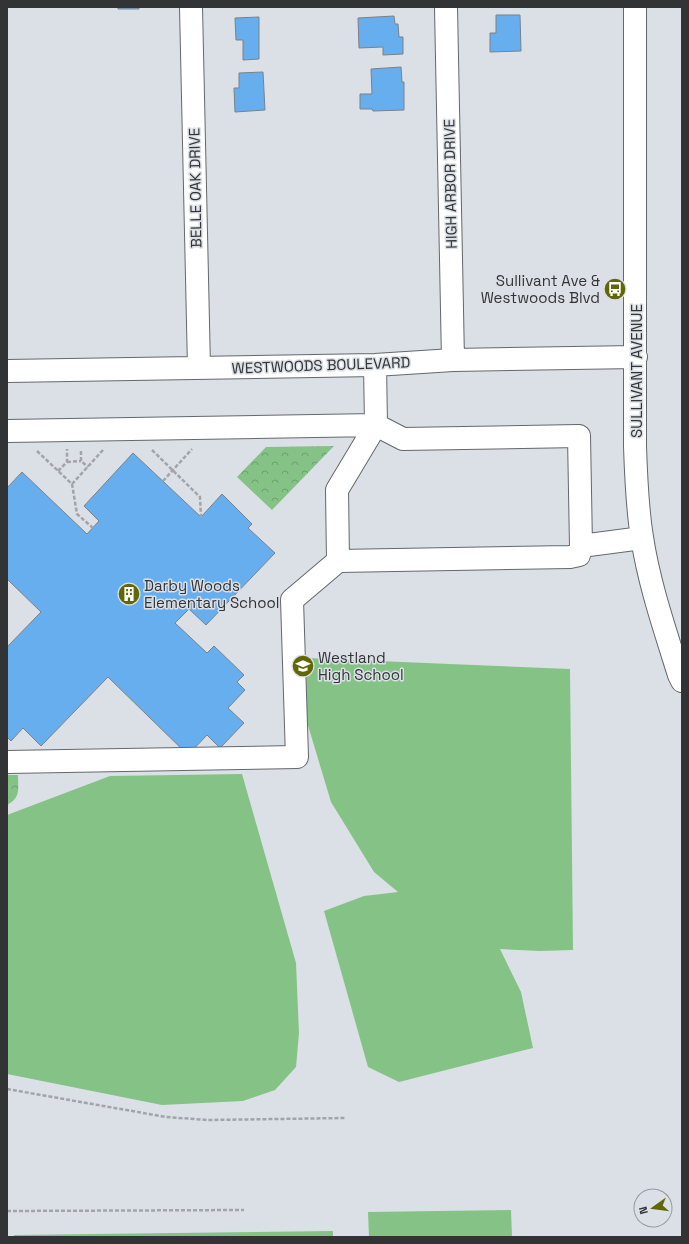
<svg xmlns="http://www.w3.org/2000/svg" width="689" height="1244" font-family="'Space Grotesk',sans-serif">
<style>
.green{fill:#84c385}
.park{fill:url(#park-crowns)}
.building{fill:#67aeef;stroke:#7c8186}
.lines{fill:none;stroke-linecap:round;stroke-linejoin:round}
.minor-casing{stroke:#64686d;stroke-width:24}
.path{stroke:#a1a5aa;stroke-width:2.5;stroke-dasharray:4 2;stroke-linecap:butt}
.minor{stroke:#fff;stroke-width:22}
.labels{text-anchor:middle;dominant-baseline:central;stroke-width:3;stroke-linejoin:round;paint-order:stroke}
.street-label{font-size:15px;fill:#313335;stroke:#dbe0e6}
.poi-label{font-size:15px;fill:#313335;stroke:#dbe0e6;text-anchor:start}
</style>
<defs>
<pattern id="park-crowns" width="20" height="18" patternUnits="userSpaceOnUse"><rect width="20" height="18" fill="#84c385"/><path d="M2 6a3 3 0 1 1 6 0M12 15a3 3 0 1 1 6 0" fill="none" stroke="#6d9f6e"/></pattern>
</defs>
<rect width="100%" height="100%" fill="#dbe0e6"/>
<path class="green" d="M306 658 570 669 573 950 540 951 500 949 521 992 533 1048 399 1082 368 1067 324 911 364 896 398 892 374 872 331 802 307 722Z
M242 774 296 963 299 1033 296 1067 275 1090 243 1101 162 1105 7 1074V815L110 776Z
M511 1210 512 1237H369L368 1212Z
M333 1231V1237H14V1235Z"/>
<path class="park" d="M334 446 272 510 237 477 266 447Z
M7 775H18C18 789 21 798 7 805Z"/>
<path class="building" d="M118 7H139V9H118Z
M496 15H520L521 51 490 52V33H496Z
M394 16 395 24H398L399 37H403V54L383 55V47L359 48 358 18Z
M259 17V59L243 60V40H236L235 18Z
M401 67 402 82H404V110L373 111 372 109H360V94H372L371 69Z
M263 72 265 110 235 112 234 88H239V73Z
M133 453 201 517 222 494 252 524 248 528 275 553 206 625 189 609 175 623 207 653 214 646 244 675 237 682 245 690 228 708 244 723 220 748 207 735 188 755 108 677 41 746 23 728 11 741 7 737V647L41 612 7 579V488L22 472 87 534 99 521 84 506Z"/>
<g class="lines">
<g class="minor-casing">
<path id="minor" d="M191 7 199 368
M446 7 453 360
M635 7V446C636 477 637 507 642 537 649 584 665 630 679 675L682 681
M375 365 376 425 337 490 338 561 570 557 579 555 581 546
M7 371 375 365 453 360 636 357
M7 431 376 425 403 439 579 436 581 546 642 538
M7 762 297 757 292 600 338 561"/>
</g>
<path class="path" d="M152 450 200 497 201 517
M37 451 72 484 77 514 93 528
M81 451V461L88 467
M67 462 81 461
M58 471 67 462V449
M163 481 192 449
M72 484 103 450
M7 1089 166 1117 208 1120 346 1118
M7 1211 244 1210"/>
<use href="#minor" class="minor"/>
</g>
<defs>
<g id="bus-disc" transform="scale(1.15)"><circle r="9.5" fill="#626706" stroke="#dbe0e6"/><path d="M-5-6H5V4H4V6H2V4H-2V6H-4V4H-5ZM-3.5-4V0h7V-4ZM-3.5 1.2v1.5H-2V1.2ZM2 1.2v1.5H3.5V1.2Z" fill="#fff"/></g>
<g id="building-disc" transform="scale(1.15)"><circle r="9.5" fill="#626706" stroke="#dbe0e6"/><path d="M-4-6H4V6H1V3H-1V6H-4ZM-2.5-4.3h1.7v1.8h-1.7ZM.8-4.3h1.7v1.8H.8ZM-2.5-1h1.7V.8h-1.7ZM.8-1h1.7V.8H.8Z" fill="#fff"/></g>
<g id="school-disc" transform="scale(1.15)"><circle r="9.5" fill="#626706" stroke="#dbe0e6"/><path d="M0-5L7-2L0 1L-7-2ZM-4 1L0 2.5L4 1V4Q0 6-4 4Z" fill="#fff"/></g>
</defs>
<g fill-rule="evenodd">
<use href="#bus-disc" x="615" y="289"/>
<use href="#building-disc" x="129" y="594"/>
<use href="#school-disc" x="303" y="666"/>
</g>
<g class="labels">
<g class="street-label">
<text transform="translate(450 184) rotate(-91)">HIGH ARBOR DRIVE</text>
<text transform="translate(195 188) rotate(-91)">BELLE OAK DRIVE</text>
<text transform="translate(321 365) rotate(-2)">WESTWOODS BOULEVARD</text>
<text transform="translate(636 371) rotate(-90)">SULLIVANT AVENUE</text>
</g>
<g class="poi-label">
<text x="600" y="280" text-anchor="end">Sullivant Ave &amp;<tspan x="600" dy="17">Westwoods Blvd</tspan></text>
<text x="144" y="585">Darby Woods<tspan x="144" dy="17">Elementary School</tspan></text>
<text x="318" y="657">Westland<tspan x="318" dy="17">High School</tspan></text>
</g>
</g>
<rect width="689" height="1244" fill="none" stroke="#313335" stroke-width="16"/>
<g transform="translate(653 1208) rotate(256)"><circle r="19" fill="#dbe0e6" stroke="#979b9f"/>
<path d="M0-3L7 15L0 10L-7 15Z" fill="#626706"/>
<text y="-6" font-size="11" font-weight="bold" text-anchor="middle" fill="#313335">N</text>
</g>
</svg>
